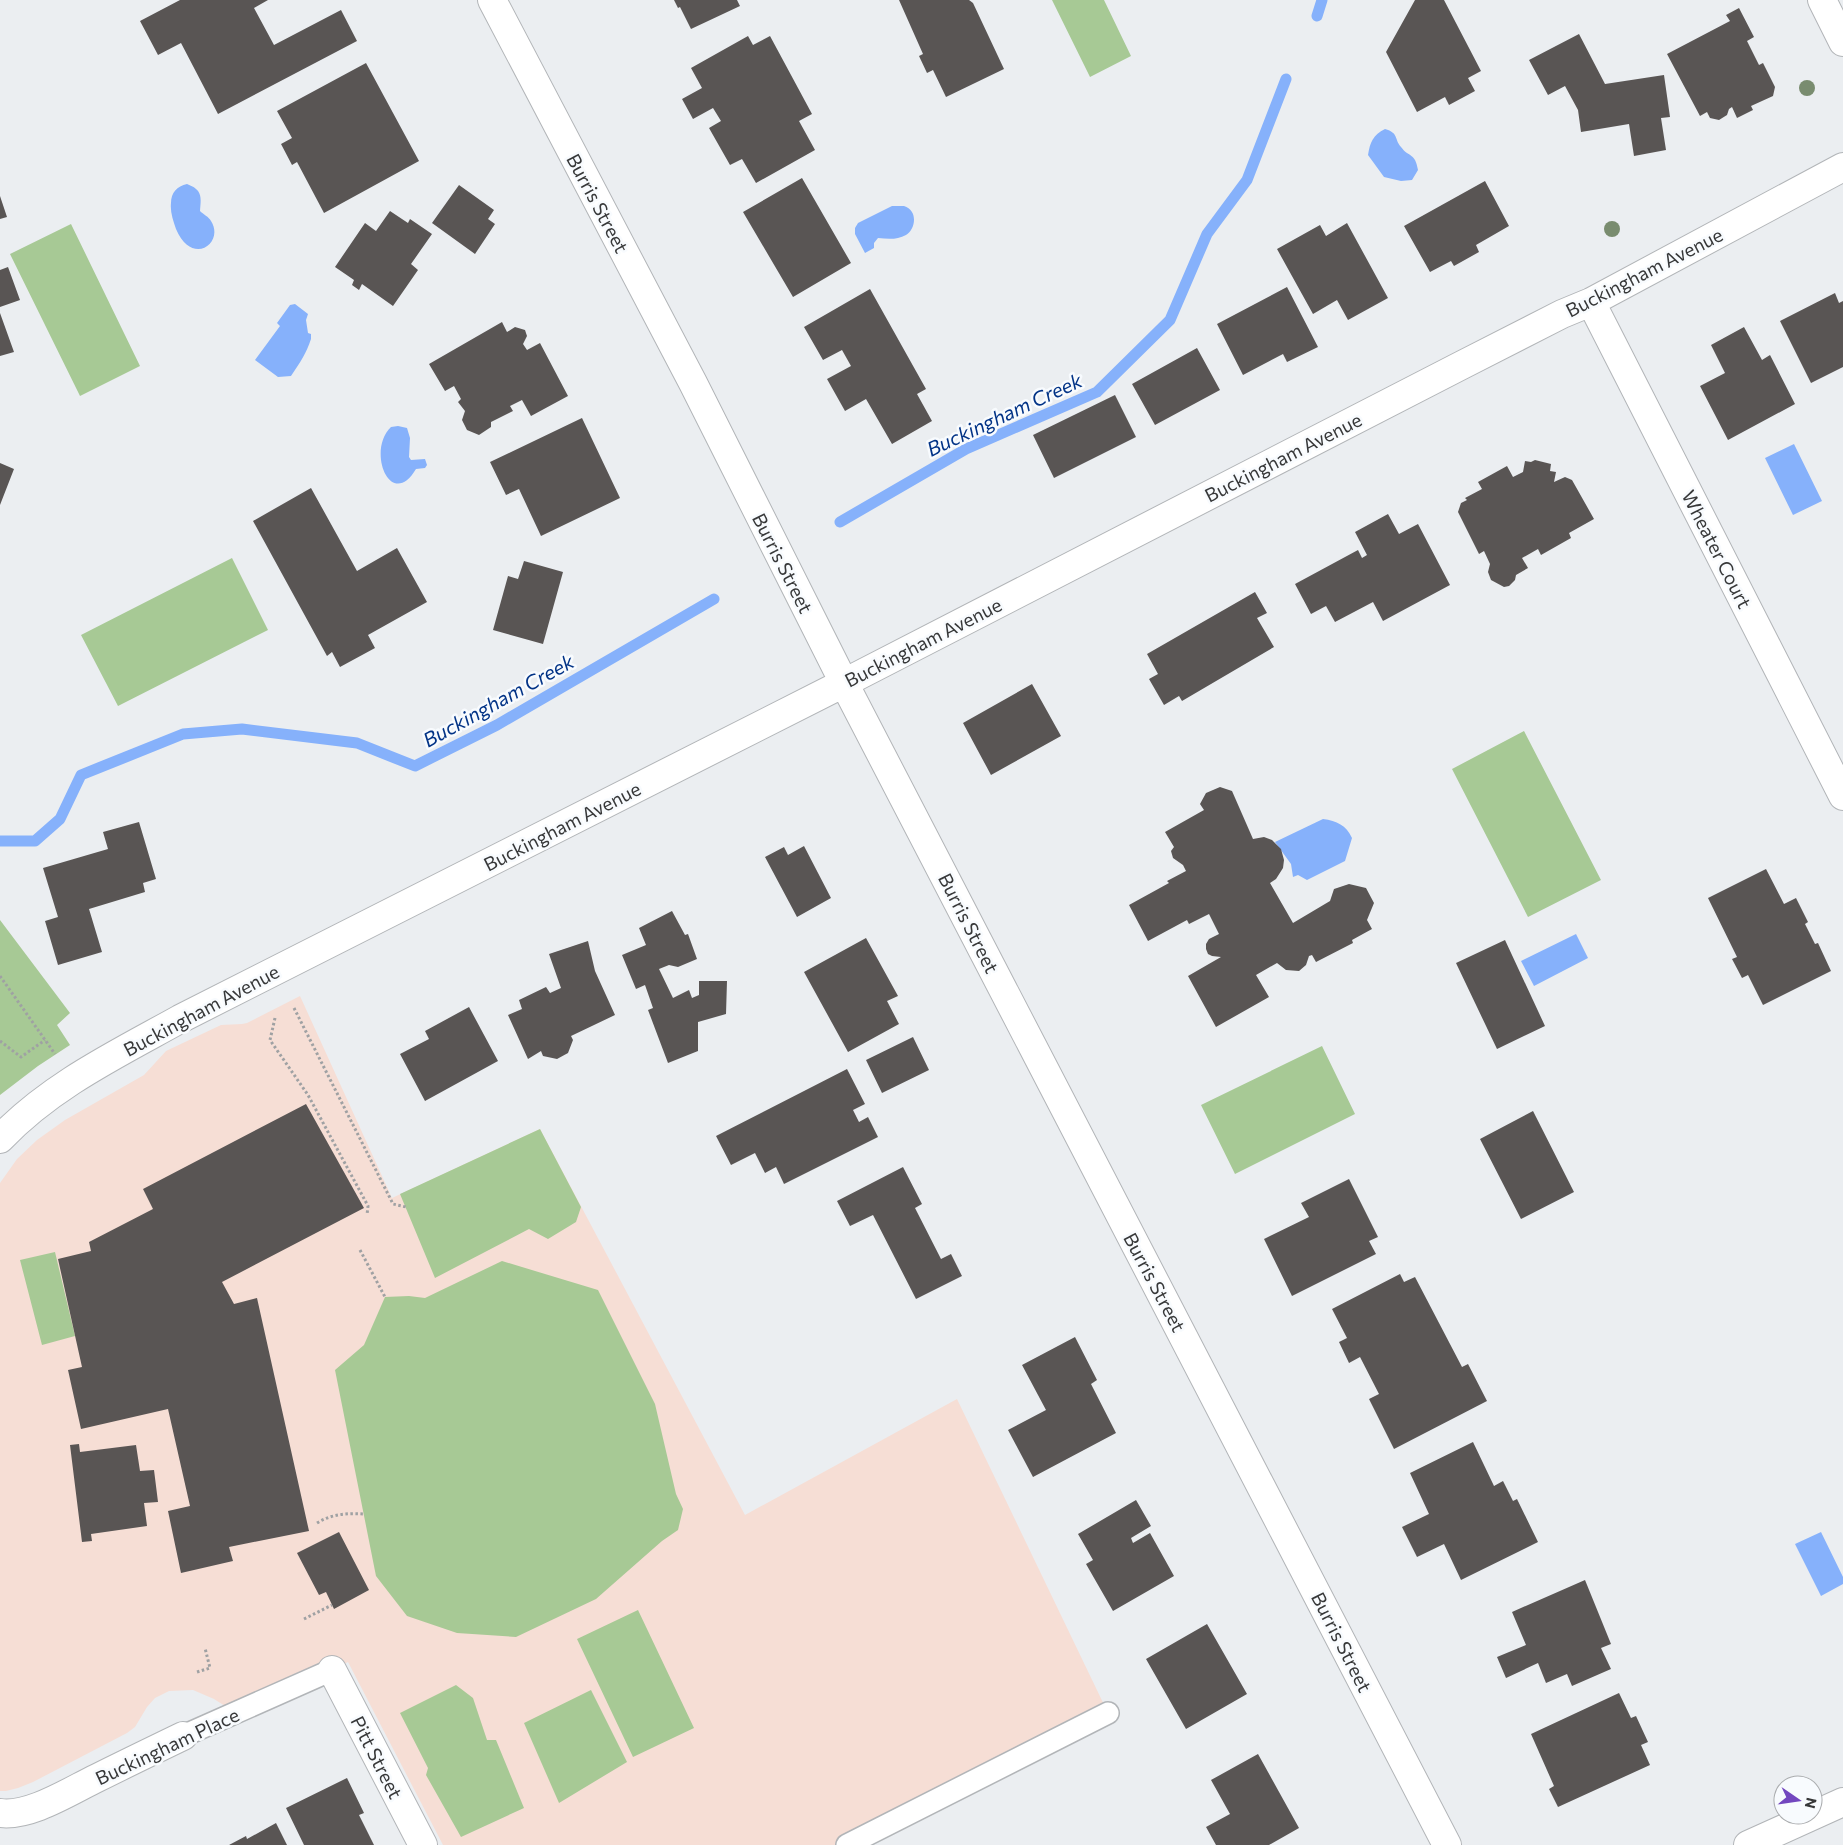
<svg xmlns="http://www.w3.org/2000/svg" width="1843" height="1845" font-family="Commissioner,sans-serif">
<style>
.education{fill:#f6ded5}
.green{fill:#a7c995}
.water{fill:#86b1fb}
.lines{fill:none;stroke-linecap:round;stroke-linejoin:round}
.stream{stroke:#86b1fb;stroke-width:11}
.building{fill:#595554}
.lane-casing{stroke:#b2b5b8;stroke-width:24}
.street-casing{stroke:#b2b5b8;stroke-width:30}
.secondary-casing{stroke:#b2b5b8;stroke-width:30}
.path{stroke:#9fa1a3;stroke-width:3;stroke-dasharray:2.5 2.5;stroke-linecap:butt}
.lane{stroke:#fff;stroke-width:21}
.street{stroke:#fff;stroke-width:28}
.secondary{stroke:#fff;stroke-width:28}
.tree{fill:#798c6f}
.labels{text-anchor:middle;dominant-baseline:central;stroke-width:5;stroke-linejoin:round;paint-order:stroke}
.street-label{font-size:19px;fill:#373839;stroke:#f8fbfe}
.water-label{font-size:20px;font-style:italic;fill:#023386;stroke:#f8fbfe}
</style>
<rect width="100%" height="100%" fill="#ebeef1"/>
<path class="education" d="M300 996 392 1198 540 1129 745 1515 957 1399 1108 1713 847 1845H443L348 1662 332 1670 225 1706 214 1699 193 1690 169 1691 155 1698 147 1707 135 1727 127 1733 33 1782 18 1788 6 1791H0V1183L17 1159 37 1140 65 1120 144 1075 166 1051 221 1025 242 1024 247 1023Z"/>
<path class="green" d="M1052 0H1104L1131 56 1090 77Z
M71 224 140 366 80 396 10 254Z
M232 558 268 630 118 706 81 635Z
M1524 731 1601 880 1528 917 1452 769Z
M0 920 70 1013 57 1025 70 1045 38 1066 0 1095Z
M1322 1046 1355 1114 1235 1174 1201 1105Z
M540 1129 581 1207 576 1222 548 1239 529 1229 435 1278 400 1194Z
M55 1252 75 1336 42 1345 20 1260Z
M502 1261 598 1290 655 1404 676 1494 683 1509 678 1530 662 1541 596 1599 516 1637 457 1633 407 1616 376 1576 335 1370 364 1345 385 1297 409 1296 425 1298Z
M638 1610 694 1728 633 1757 577 1639Z
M456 1685 473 1698 487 1740H496L524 1808 461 1837 426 1775 428 1768 400 1713Z
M591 1690 627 1762 559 1803 524 1723Z"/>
<path class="water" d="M1385 129C1399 133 1394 139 1401 147 1409 158 1415 152 1418 170L1412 180 1401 181 1384 177 1368 155C1370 142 1373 135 1385 129Z
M187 184C203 190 201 197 200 211 203 214 209 217 211 221 225 243 192 267 176 229 173 220 170 212 171 203 171 193 177 186 187 184Z
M892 206C896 206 901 206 904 206 918 210 916 229 906 235 897 240 888 239 878 238L874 243V248L865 253 855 234V228L858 223Z
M295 304 308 314 306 320 308 333 311 334V339C306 354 301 361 291 376L278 377 255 360 280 326 277 323 290 305Z
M398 426 407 428 410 438 409 457 411 460 425 459 427 465 425 468 416 469C391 511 366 451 391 427Z
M1794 444 1822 501 1793 515 1765 458Z
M1323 819C1337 821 1346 825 1352 838L1345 861 1307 880 1298 875 1293 877 1291 864 1275 842Z
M1576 934 1588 958 1534 986 1521 961Z
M1821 1532 1843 1577V1584L1821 1596 1795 1544Z"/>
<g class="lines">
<path class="stream" d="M1317 16 1322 0
M840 522 966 449 1097 392 1170 320 1207 234 1247 180 1286 79
M0 841H35L60 819 81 775 183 734 242 729 357 743 415 766 497 725 714 599"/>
</g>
<path class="building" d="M180 0H268L254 8 274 45 341 10 357 41 218 114 181 43 158 55 140 21Z
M674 0H737L740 6 691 29 680 7 678 8Z
M899 0H969L973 3 1004 69 946 97 933 70 927 73 919 56 923 54Z
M1415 0H1444L1481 71 1468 78 1475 91 1449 105 1445 97 1417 112 1386 52Z
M1739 8 1754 37 1747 41 1759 65 1763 63 1775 87 1773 96 1751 106 1753 110 1737 118 1732 107 1729 109 1727 115 1719 120 1710 118 1707 112 1700 116 1667 54 1730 21 1726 15Z
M1579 34 1605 84 1664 75 1670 117 1661 118 1666 150 1634 156 1629 124 1581 132 1578 110 1565 86 1548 95 1529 60Z
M748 36 753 45 770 36 812 114 799 121 815 150 756 183 742 159 730 165 709 128 721 121 713 108 693 119 682 99 702 88 691 68Z
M366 63 419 161 324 213 297 162 292 165 281 144 292 138 277 111Z
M802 178 851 263 793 297 743 212Z
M1485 181 1509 226 1476 245 1479 252 1454 266 1451 261 1430 272 1404 226Z
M459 185 494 210 488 219 495 224 475 254 432 223Z
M0 196 7 217 0 219Z
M390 211 408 223 410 219 432 234 411 264 418 270 393 306 362 284 359 290 352 285 354 280 335 267 365 223 376 231Z
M1347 223 1388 298 1348 320 1337 300 1313 314 1277 249 1320 225 1326 236Z
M8 267 20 300 0 307V270Z
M1287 287 1318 347 1287 362 1283 354 1243 375 1217 324Z
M870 289 926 389 917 394 932 421 892 444 866 399 845 411 827 379 851 366 842 350 823 360 804 327Z
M1835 293 1839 303 1843 301V367L1811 383 1780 321Z
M0 313 14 352 0 356Z
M502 322 507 332 515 327 525 330 527 336 523 344 527 350 540 343 568 396 531 416 522 400 510 406 513 411 491 422V427L479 435 467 430 462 420 465 411 458 402 461 399 454 386 445 391 429 364Z
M1744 327 1762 360 1770 355 1795 404 1728 440 1700 386 1725 373 1711 345Z
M1197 348 1220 390 1155 425 1132 384Z
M1115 395 1136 437 1054 478 1033 435Z
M582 418 620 498 541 536 519 489 506 495 490 462Z
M1535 460 1551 464 1550 471 1556 472 1554 482 1565 477 1572 480 1594 519 1569 533 1571 538 1541 555 1538 549 1522 558 1528 568 1516 575 1515 580 1509 586 1504 587 1491 580 1488 572 1490 564 1484 551 1479 554 1458 512 1461 503 1467 500 1465 498 1482 489 1478 482 1507 466 1513 477 1523 472 1525 461 1531 462Z
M0 463 14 469 0 505Z
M311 488 357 571 397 548 427 602 368 635 375 648 340 667 332 652 327 656 253 521Z
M1388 514 1399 534 1418 524 1450 585 1383 621 1373 602 1335 622 1326 606 1311 614 1295 584 1358 550 1362 558 1367 555 1355 532Z
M524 561 563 572 543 644 493 630 508 576 518 579Z
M1255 592 1267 613 1257 618 1274 647 1182 701 1179 696 1164 705 1149 679 1158 674 1147 654Z
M1032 684 1061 736 991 775 963 723Z
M1220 787 1232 791 1253 839 1264 837 1272 840 1281 849 1284 860 1283 868 1276 879 1270 883 1293 923 1330 901 1334 889 1349 884 1366 888 1374 903 1367 920 1372 929 1352 940 1353 943 1316 962 1312 955 1309 956 1306 965 1299 971 1286 970 1277 963 1256 975 1269 997 1216 1027 1188 976 1221 957 1212 956 1208 954 1206 949V944L1209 939 1219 934 1209 914 1189 924 1187 920 1148 941 1129 905 1169 883 1167 881 1186 871 1183 865 1173 858 1171 851 1174 847 1165 832 1204 810 1200 804 1206 793Z
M139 822 156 879 143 883 145 892 89 909 102 952 58 965 45 921 58 917 43 868 108 849 103 832Z
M804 846 831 898 797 917 765 857 784 847 788 855Z
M1766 869 1784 904 1796 898 1808 922 1805 924 1815 944 1818 943 1831 971 1763 1005 1748 975 1742 978 1732 959 1737 957 1708 898Z
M672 911 685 935 688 934 697 959 678 967 669 965 659 969 673 998 689 990 692 998 699 995V981H727L726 1014 698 1022V1051L668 1063 648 1010 653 1008 645 985 636 989 622 955 646 945 639 928Z
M866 938 898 996 887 1001 899 1024 848 1052 804 972Z
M1505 940 1545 1026 1497 1049 1456 963Z
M588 941 595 971 615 1015 571 1036 573 1040 568 1053 557 1059 543 1056 541 1051 528 1059 508 1015 522 1009 519 1000 546 987 550 993 561 988 549 954Z
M469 1007 498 1061 425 1101 400 1054 429 1039 425 1031Z
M913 1037 929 1070 882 1093 866 1060Z
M847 1069 865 1104 853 1110 859 1122 868 1117 878 1137 784 1184 776 1167 765 1173 755 1153 731 1165 716 1136Z
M306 1104 364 1208 222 1282 234 1304 257 1298 309 1531 229 1547 233 1561 181 1573 168 1511 190 1506 168 1409 81 1429 68 1370 82 1367 58 1259 91 1251 89 1242 153 1209 143 1189Z
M1533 1111 1574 1192 1521 1219 1480 1139Z
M903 1167 922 1204 915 1208 941 1259 951 1254 962 1276 916 1299 873 1215 850 1226 837 1201Z
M1349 1179 1378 1237 1369 1241 1376 1254 1292 1296 1264 1239 1309 1217 1301 1203Z
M1400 1274 1404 1282 1415 1277 1462 1367 1468 1364 1487 1401 1394 1449 1369 1399 1379 1394 1360 1357 1349 1363 1339 1342 1347 1338 1332 1309Z
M1075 1337 1097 1380 1091 1384 1116 1433 1033 1477 1008 1430 1046 1410 1022 1365Z
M1473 1442 1494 1486 1503 1481 1513 1501 1517 1499 1538 1542 1461 1580 1444 1544 1417 1557 1402 1527 1429 1514 1410 1473Z
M79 1444 80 1452 136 1445 140 1471 154 1470 158 1502 144 1503 147 1526 91 1534 92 1541 82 1542 70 1445Z
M1136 1500 1151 1526 1131 1538 1133 1543 1150 1533 1174 1576 1113 1611 1086 1564 1093 1560 1078 1534Z
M339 1532 369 1590 334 1609 326 1592 319 1595 297 1553Z
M1585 1580 1611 1644 1601 1648 1611 1669 1572 1686 1567 1674 1546 1683 1538 1663 1506 1678 1497 1657 1526 1645 1512 1612Z
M1207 1624 1247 1694 1186 1729 1146 1659Z
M1619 1693 1631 1718 1636 1716 1648 1742 1641 1745 1650 1765 1558 1807 1549 1789 1554 1786 1531 1734Z
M1258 1754 1299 1828 1269 1845H1216L1206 1827 1230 1814 1211 1780Z
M347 1778 364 1813 359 1815 374 1845H304L286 1808Z
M276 1823 287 1845H229L246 1836 247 1839Z"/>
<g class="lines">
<g class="lane-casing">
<path id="lane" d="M183 1736 332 1670
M847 1845 1108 1713"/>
</g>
<g class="street-casing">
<path id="street" d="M1822 0 1843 42
M1591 302 1843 796
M844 683 1462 365 1562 314 1591 302 1843 167
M332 1670 423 1845
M0 1813C30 1817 70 1791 97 1778 125 1764 154 1750 183 1736"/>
</g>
<g class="secondary-casing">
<path id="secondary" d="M492 0 693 383 844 683 1447 1845
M0 1139C50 1086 117 1054 180 1019L844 683
M1748 1845 1843 1802"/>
</g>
<path class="path" d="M0 976 55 1054
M294 1008 393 1204 406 1207
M275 1018 270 1040 308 1095 368 1206 367 1215
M0 1041 21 1057 45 1040
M360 1250 385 1297
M317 1523C331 1514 348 1513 363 1514
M304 1619 332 1605
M197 1672 210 1668 205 1648"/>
<use href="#lane" class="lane"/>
<use href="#street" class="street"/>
<use href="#secondary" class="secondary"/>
</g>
<g class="tree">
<circle cx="1807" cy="88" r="8"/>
<circle cx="1612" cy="229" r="8"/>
</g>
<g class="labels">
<g class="street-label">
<text transform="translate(598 203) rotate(62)">Burris Street</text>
<text transform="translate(1644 272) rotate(-27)">Buckingham Avenue</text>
<text transform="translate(1283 457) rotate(-27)">Buckingham Avenue</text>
<text transform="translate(1717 549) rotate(63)">Wheater Court</text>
<text transform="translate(783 563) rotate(63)">Burris Street</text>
<text transform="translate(923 642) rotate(-27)">Buckingham Avenue</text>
<text transform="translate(562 826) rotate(-27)">Buckingham Avenue</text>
<text transform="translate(969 923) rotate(63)">Burris Street</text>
<text transform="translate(201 1010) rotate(-28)">Buckingham Avenue</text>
<text transform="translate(1155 1282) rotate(62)">Burris Street</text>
<text transform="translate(1342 1642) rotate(63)">Burris Street</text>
<text transform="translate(167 1746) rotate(-25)">Buckingham Place</text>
<text transform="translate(377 1757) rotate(63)">Pitt Street</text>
</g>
<g class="water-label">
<text transform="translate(1004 414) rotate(-25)">Buckingham Creek</text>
<text transform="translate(498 700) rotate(-29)">Buckingham Creek</text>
</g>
</g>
<g transform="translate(1798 1800) rotate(103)"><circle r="24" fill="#f8fbfe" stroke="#abadaf"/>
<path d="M0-4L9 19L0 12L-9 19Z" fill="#7347bf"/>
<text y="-8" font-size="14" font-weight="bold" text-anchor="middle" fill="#373839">N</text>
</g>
</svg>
